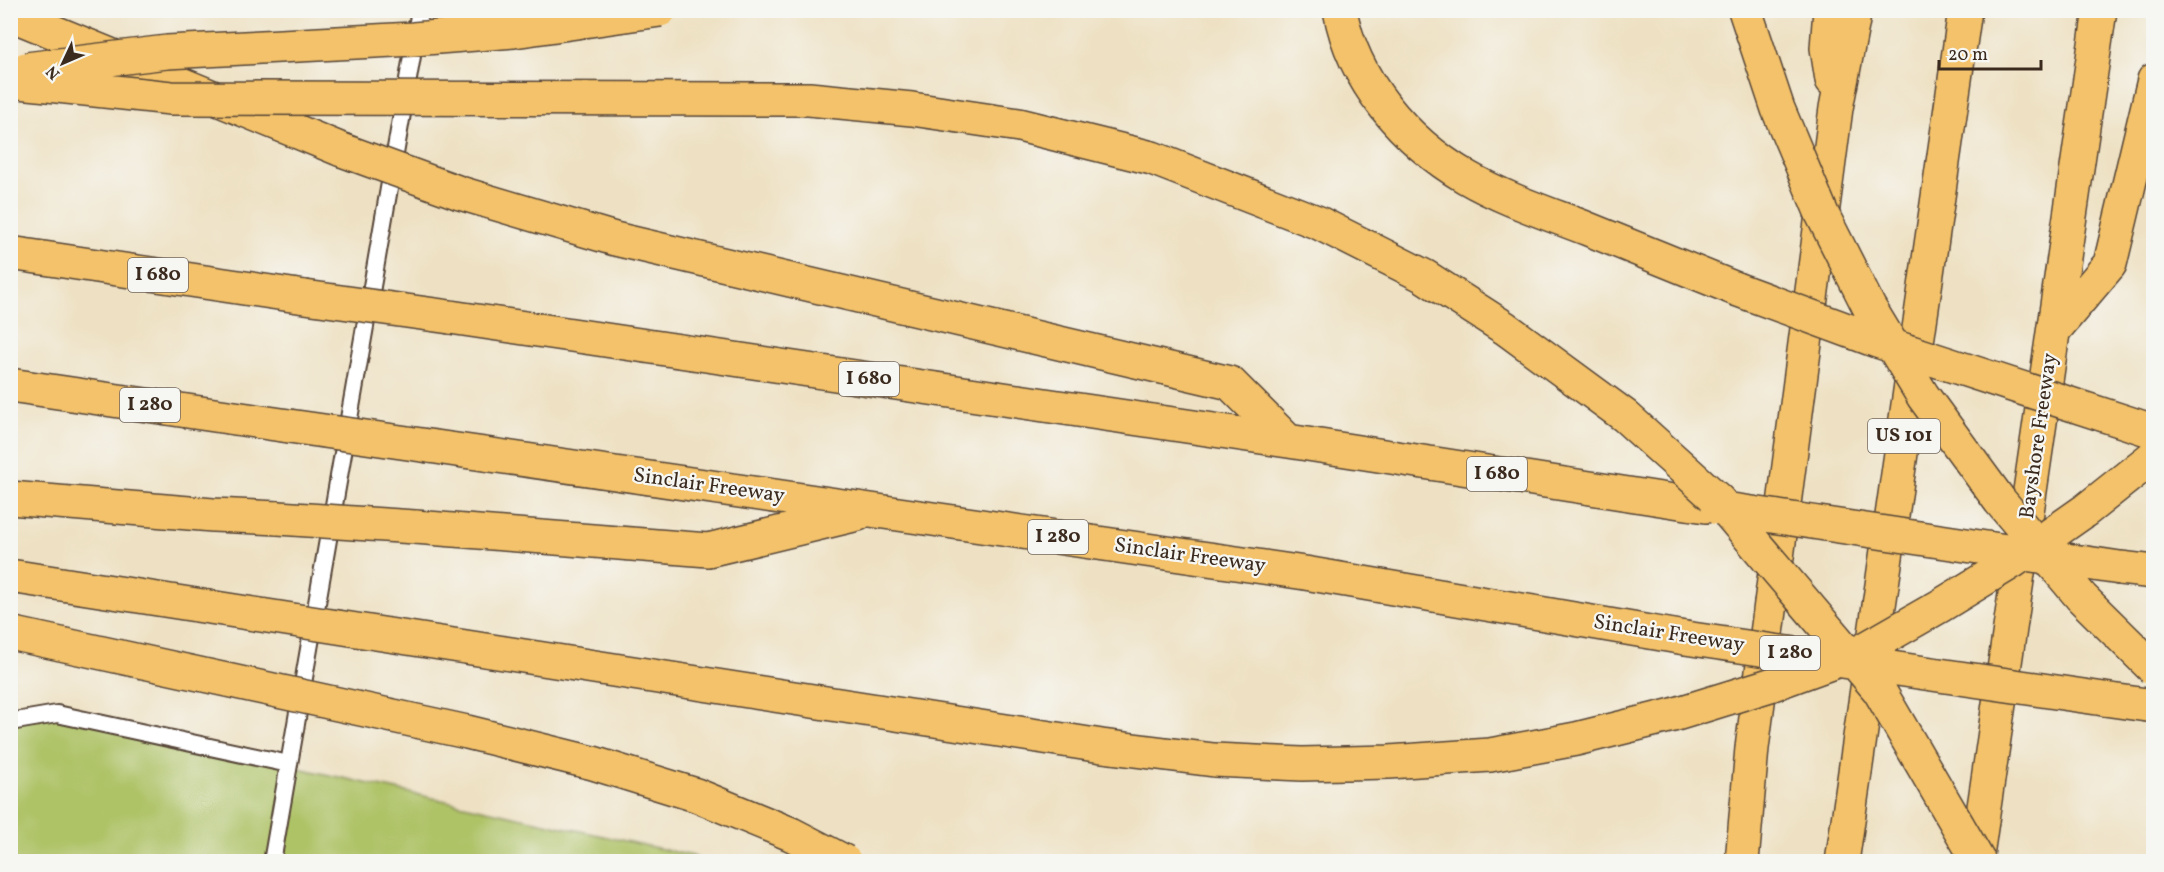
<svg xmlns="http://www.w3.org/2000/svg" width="2164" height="872" font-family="Vollkorn,serif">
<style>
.green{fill:#aec266;stroke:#747642;stroke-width:1.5}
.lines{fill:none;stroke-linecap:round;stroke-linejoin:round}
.lane-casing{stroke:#564537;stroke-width:20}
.highway-casing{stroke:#564537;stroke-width:36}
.lane{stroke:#fff;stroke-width:16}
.highway{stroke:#f3c26a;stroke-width:33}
.highway-bridge-casing{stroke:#564537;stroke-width:36;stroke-linecap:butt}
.highway-bridge{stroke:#f3c26a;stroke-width:33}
.labels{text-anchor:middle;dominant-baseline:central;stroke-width:4.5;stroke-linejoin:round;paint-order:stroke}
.shield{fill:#f6f6f2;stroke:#73675e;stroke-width:1.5}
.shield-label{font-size:20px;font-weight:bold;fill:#3b2a1e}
.street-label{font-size:21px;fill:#3b2a1e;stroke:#f6f6f2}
</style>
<rect width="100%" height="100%" fill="#f6f6f2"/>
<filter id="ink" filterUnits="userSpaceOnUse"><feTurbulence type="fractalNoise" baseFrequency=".0167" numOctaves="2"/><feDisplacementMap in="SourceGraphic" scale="12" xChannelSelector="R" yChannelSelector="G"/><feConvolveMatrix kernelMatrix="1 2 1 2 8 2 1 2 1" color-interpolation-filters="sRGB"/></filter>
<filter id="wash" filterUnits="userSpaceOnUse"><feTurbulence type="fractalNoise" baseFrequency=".008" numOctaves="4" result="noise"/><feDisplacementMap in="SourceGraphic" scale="24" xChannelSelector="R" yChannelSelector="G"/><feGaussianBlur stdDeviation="1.35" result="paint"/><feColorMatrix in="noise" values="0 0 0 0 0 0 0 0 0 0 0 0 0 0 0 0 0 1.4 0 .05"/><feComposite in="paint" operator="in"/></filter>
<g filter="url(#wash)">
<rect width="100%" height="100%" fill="#eee1c3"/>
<path class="green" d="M11 704 693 856 702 861 11 862Z"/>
</g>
<g filter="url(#ink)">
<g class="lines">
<g class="lane-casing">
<path id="lane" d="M10 722 57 714 289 764
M272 862 420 10"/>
</g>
<g class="highway-casing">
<path id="highway" d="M1340 10C1353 81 1405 141 1466 177 1504 199 1547 213 1588 229 1637 249 1687 269 1736 289
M1830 10 1827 48 1832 80
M10 14 342 150
M460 193 615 239 1230 383 1288 441
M10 253 305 297
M450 317 1288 441 1706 506
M2054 330 2110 264 2154 80
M10 385 289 426
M429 446 1305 573 1685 638
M10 498 213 515 278 518
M415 527 708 550 858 514
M2120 568 2154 572
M2104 699 2154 706
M1742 862 1752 748 1803 359 1836 108 1855 10
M1842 862 1965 10
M1976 862 2100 10"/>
</g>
<use href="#lane" class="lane"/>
<use href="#highway" class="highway"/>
<g class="highway-bridge-casing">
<path id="highway-bridge" d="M1745 10 1778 109 1822 214 1869 307 1923 396 2000 501 2082 598 2154 669
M26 69 167 52 413 39 514 31 660 10
M10 81 171 98 809 99 912 109 1019 125 1152 158 1319 223 1424 276 1505 328 1625 416 1718 500 1879 690 1979 862
M342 150 460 193
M1736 289 1877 341 2150 430
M305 297 450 317
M289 426 429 446
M1718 508 2120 568
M278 518 415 527
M10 576 1102 746 1214 760 1302 764 1389 762 1490 755 1576 739 1673 715 1770 685 1858 653 1940 606 2012 562 2086 510 2154 456
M10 633 467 732 593 763 696 795 791 834 845 862
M1685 638 2104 699"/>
</g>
<use href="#highway-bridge" class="highway-bridge"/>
</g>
</g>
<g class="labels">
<g class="shield">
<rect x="128" y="258" width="60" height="34" rx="4.5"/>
<rect x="839" y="362" width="60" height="34" rx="4.5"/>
<rect x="120" y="388" width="60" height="34" rx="4.5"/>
<rect x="1868" y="419" width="72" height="34" rx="4.5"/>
<rect x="1467" y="457" width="60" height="34" rx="4.5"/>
<rect x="1028" y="520" width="60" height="34" rx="4.5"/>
<rect x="1760" y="636" width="60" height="34" rx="4.5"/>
</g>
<g class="shield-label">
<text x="158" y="275">I 680</text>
<text x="869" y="379">I 680</text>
<text x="150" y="405">I 280</text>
<text x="1904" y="436">US 101</text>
<text x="1497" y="474">I 680</text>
<text x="1058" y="537">I 280</text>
<text x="1790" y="653">I 280</text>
</g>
<g class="street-label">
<text transform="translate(2039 436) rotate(-82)">Bayshore Freeway</text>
<text transform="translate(709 486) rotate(8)">Sinclair Freeway</text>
<text transform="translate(1190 556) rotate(8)">Sinclair Freeway</text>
<text transform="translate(1669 634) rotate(9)">Sinclair Freeway</text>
</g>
</g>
<rect width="2164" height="872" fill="none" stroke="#f6f6f2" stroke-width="36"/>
<g transform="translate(63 63) rotate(226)" stroke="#f6f6f2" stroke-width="4.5" paint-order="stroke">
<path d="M0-4.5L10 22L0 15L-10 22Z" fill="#3b2a1e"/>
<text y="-9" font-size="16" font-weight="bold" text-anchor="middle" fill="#3b2a1e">N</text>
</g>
<path d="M1939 60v9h102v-9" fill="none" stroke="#3b2a1e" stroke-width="3"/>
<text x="1948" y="60" font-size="18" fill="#3b2a1e" stroke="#f6f6f2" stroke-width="4.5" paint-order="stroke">20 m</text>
</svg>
